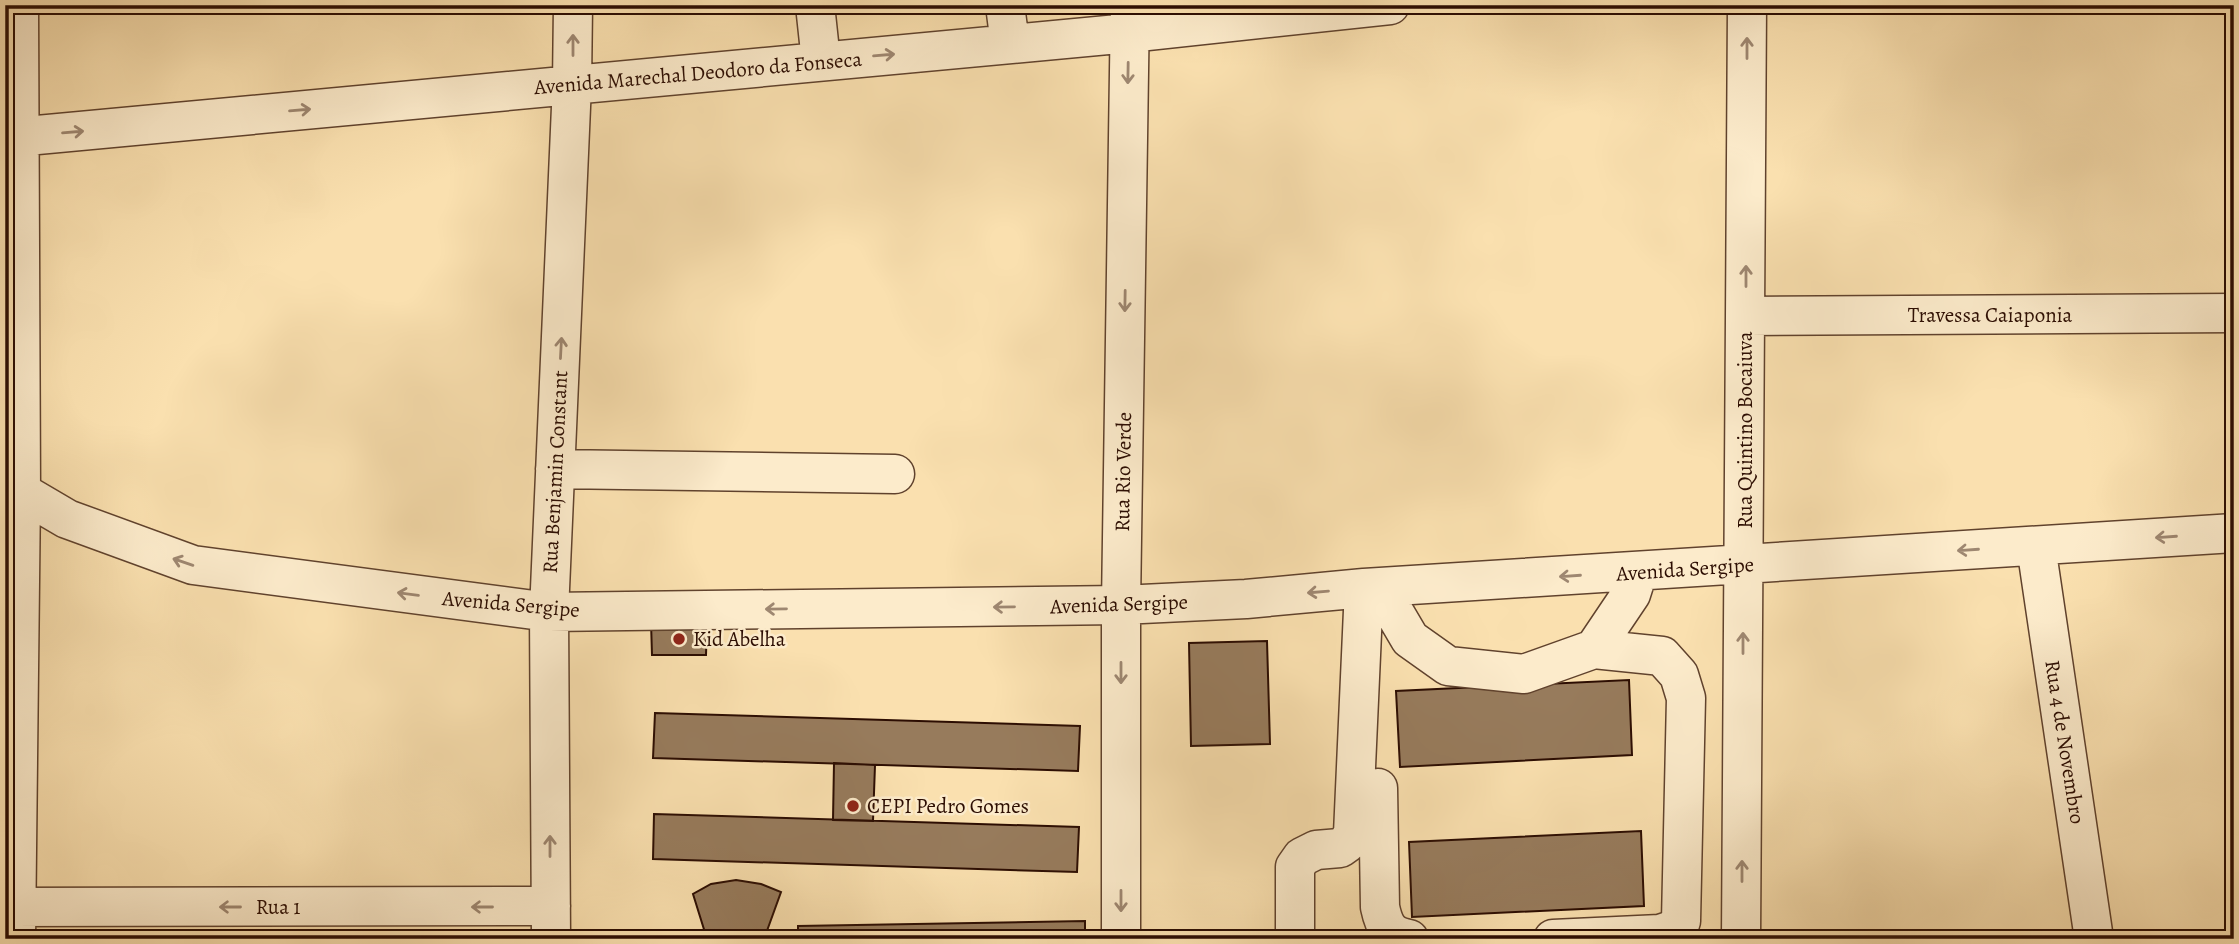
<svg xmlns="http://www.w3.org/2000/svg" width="2239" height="944" font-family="Alegreya,serif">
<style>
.building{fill:#977b5c;stroke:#2c0d02;stroke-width:2}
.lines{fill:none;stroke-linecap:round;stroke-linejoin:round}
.minor-casing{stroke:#60422d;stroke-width:41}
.minor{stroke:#fcebcb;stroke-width:38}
.oneway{stroke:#9e8771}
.poi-dot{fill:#8f2418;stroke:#fcebcb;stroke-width:2.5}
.labels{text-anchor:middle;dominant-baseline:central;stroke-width:5;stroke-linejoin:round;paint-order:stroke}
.street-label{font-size:21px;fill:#2c0d02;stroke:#fcebcb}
.poi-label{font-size:21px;fill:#2c0d02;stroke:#fcebcb;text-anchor:start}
</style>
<rect width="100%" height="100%" fill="#fae0af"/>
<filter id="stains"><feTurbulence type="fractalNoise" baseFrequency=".00286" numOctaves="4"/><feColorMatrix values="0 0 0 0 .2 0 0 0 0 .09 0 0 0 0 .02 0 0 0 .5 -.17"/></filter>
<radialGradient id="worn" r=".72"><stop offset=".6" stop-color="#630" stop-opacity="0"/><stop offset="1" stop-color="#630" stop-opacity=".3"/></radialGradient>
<path class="building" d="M651 622H707L706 655H652Z
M1267 641 1270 744 1191 746 1189 643Z
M1629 680 1632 755 1400 767 1396 691Z
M655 713 1080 726 1078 771 653 758Z
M834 763 875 765 873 821 833 820Z
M654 814 1079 827 1077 872 653 859Z
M1641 831 1644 906 1412 917 1409 842Z
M736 880 761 884 781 892 764 939H707L693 894 711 884Z
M1085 921V939H798V926Z"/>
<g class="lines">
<g class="minor-casing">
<path id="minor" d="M815 5 821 61
M1005 5 1010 44
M5 138 1129 33 1390 5
M1746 316 2234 313
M555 469 895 474
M5 473 21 492 67 519 193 565 549 612 1121 605 1246 599 1364 588 2234 533
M2036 546 2094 939
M1380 588 1410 639 1448 666 1524 674 1594 649 1631 594 1638 572
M1378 788 1380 907C1384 926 1389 936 1409 939
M5 907 551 906
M16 939 21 492 19 5
M551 939 549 612 572 84 573 5
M1121 939V605L1130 5
M1295 939V867L1302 857 1316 850 1340 848 1347 843 1353 834 1364 588
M1553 939 1660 934 1672 930 1681 921 1686 698 1679 675 1662 656 1594 649
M1741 939 1747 5"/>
</g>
<use href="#minor" class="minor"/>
</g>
<defs><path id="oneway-shaft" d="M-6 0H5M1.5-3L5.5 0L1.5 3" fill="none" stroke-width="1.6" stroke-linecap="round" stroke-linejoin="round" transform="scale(1.75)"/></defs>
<g class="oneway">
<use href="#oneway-shaft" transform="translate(573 45) rotate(-90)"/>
<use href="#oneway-shaft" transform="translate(1747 48) rotate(-90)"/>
<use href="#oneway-shaft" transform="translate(884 55) rotate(-5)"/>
<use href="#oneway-shaft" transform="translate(1128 73) rotate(91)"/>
<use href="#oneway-shaft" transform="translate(300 110) rotate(-5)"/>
<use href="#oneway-shaft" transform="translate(73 132) rotate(-5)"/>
<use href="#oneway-shaft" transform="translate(1746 276) rotate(-90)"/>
<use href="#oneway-shaft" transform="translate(1125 301) rotate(91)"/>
<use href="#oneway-shaft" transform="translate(561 348) rotate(-87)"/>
<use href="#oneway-shaft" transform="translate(2166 537) rotate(176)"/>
<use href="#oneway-shaft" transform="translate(1968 550) rotate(176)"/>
<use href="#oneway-shaft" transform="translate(183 562) rotate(-161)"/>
<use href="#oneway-shaft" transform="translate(1570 576) rotate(176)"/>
<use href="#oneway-shaft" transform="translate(1318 592) rotate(175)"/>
<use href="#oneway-shaft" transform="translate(408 594) rotate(-173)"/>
<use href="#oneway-shaft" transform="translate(1004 607) rotate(179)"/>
<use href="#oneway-shaft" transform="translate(776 609) rotate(179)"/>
<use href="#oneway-shaft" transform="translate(1743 643) rotate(-90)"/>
<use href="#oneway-shaft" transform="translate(1121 673) rotate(90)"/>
<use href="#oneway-shaft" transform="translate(550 846) rotate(-90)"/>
<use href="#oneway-shaft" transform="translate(1742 871) rotate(-90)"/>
<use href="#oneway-shaft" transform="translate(1121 901) rotate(90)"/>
<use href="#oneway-shaft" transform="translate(230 907) rotate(180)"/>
<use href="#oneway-shaft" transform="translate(482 907) rotate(180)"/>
</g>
<g class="poi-dot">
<circle cx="679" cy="639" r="7"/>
<circle cx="853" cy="806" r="7"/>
</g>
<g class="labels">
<g class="street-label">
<text transform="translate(698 73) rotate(-5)">Avenida Marechal Deodoro da Fonseca</text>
<text x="1990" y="315">Travessa Caiaponia</text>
<text transform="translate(1745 430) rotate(-90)">Rua Quintino Bocaiuva</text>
<text transform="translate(555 472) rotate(-87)">Rua Benjamin Constant</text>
<text transform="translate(1123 472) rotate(-89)">Rua Rio Verde</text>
<text transform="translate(1685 569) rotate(-4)">Avenida Sergipe</text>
<text transform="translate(511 604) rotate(5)">Avenida Sergipe</text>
<text transform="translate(1119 604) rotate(-2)">Avenida Sergipe</text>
<text transform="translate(2065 742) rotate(81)">Rua 4 de Novembro</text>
<text x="278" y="907">Rua 1</text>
</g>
<g class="poi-label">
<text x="693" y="639">Kid Abelha</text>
<text x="867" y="806">CEPI Pedro Gomes</text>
</g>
</g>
<rect width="2239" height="944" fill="none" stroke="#fae0af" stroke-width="28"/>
<rect x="7" y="7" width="2225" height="930" fill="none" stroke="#2c0d02" stroke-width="3.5"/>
<rect x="14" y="14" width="2211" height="916" fill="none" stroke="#2c0d02" stroke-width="2"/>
<rect width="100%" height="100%" filter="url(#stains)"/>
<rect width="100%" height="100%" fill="url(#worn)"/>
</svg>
